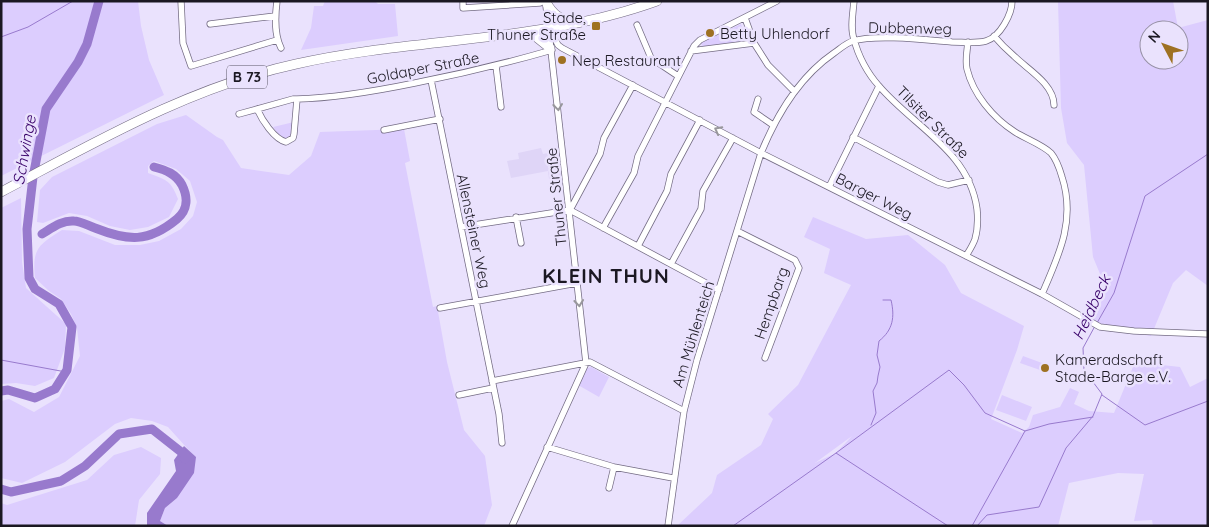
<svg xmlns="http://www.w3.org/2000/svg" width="1209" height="527" font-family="Quicksand,sans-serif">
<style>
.built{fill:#dfd5f7}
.green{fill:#dccdfe;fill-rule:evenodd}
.water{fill:#987acd}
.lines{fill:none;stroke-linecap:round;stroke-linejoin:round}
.stream{stroke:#987acd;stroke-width:1}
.river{stroke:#987acd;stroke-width:9}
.minor-casing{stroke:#746c84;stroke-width:7}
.primary-casing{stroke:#746c84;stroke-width:10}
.minor{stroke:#fff;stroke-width:5.5}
.primary{stroke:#fff;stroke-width:9}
.oneway{stroke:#98979c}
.poi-dot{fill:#9e7122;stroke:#eae2fd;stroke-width:2}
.labels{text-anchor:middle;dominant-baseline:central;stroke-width:5;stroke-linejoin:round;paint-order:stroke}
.shield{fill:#eae2fd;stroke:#595564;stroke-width:1}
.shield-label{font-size:14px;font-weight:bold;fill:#1b1822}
.poi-label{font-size:15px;fill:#1b1822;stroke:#eae2fd;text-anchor:start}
.street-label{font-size:15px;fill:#1b1822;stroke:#eae2fd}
.water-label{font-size:16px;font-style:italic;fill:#380069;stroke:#eae2fd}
.district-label{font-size:20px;font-weight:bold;letter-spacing:1px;fill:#1b1822;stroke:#eae2fd}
</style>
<rect width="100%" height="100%" fill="#eae2fd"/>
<path class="built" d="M541 148 543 154 558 151 561 177 549 179 548 171 511 178 507 161 519 159 518 153Z"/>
<path class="green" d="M1 1H138L141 26 149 60 164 95 1 176Z
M325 1H375L378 4H395L398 36 301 50 311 28 314 6H323Z
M1058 1H1173L1178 28 1208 20V286L1186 270 1173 283 1151 336 1097 328 1090 325 1100 307 1105 286 1093 257 1084 165 1067 143 1061 108ZM1149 30H1179V60H1149Z
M741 24 747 40 706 47 702 46 701 43Z
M186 115 217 137 223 140 241 168 289 175 311 156 320 132 404 129 410 161 405 163 433 307 437 306 447 362 464 430 485 456 492 505 484 526H168L160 521 165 508 177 498 195 457 168 427 152 421 131 418 115 424 65 462 22 483 1 478V401L9 399 34 412 59 397 80 356 77 328 71 314 61 299 49 291 35 278C32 249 38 245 62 230L79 231 115 245H140L159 241 181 229 193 216 197 202 190 181 176 169 154 161 148 166V173C166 180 171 180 178 199L169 217 148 227 130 230 110 226 87 216 69 213 43 223 37 222 40 190 52 177 157 124Z
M294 122 291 137 287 140 281 138 273 127Z
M21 198 22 262 26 288 66 324 65 348 54 378 35 386 16 383 1 384V208Z
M813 217 866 239 908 235 945 265 961 293 1024 326 1017 350 991 419 1022 433 1029 427 1033 415 1060 407 1070 388 1079 392 1074 404 1089 411 1114 413 1135 362 1180 367 1190 387 1208 378V526H1153L1152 520 1134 521 1144 474 1118 473 1069 483 1058 526H677L712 493 717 475 761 445 773 419 768 414 798 385 851 285 824 273 830 249 804 237ZM852 436 836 453 815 463Z
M1023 356 1042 363 1040 370 1020 363Z
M591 367 609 377 599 397 578 385 585 369Z
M1002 395 1032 407 1026 421 996 410Z
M141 447 161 458 160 474 139 500 135 526H1V503L7 505 87 480 114 455Z"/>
<path class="water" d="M184 446 196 457 194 473 177 498 165 508 160 521 168 526H147V513L176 471 174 460Z"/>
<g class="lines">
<path class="stream" d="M1 37 28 27 73 1
M1097 323 1114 293 1145 196 1208 154
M1 360 66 372
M1102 395 1145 425 1208 401
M871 425 876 413 873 391 877 383 878 376 880 367 877 355 879 341C893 330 895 317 891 300H883
M836 453 949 370 964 385 985 413 1025 431 1049 424 1093 417
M733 526 836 453 948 526
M972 526 1025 431
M977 526 987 515 1039 507 1066 448 1093 416 1102 394 1084 370 1083 348 1095 326"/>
<path class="river" d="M42 234C52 228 62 220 74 221 80 221 89 226 95 228 128 241 148 243 177 219 188 210 188 197 182 185 176 174 166 170 154 167
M1 391 8 390 35 398 55 389 67 370 72 327 59 304 35 289 29 278 27 229 33 177 46 109 78 62 87 44 99 1
M1 489 11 492 61 481 85 466 119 434 152 429 185 455V459"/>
<g class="minor-casing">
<path id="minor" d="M181 1 183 43 191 66 277 40
M277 1C275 17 274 34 281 48
M463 1V8L540 3
M854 1C853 13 850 28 854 39 858 56 868 74 879 86 914 127 969 151 977 209 978 219 978 229 975 239 973 245 969 251 966 256
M745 18 754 43 768 65 794 91
M210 24 275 16
M637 25 651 58 678 76
M550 29 558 45 562 48 761 153 1042 294 1100 327 1134 331 1208 334
M994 36C1000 43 1007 50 1014 56 1027 69 1054 84 1054 105
M968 42C967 51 965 61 967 69 973 94 993 118 1015 132 1026 139 1041 144 1051 153 1056 159 1060 170 1062 177 1076 220 1059 255 1042 294
M691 51 754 43
M496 66 501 107
M431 80 499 414 502 443
M297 99C337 98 376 91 415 83 461 74 507 63 552 50
M758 99 754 112 773 125
M239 114 293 99H297L294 134 293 138 286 142C274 139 262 120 257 109
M384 130 440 119
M853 137 938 182 948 185 969 180
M829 187 879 86
M570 210 719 290
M570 210 600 154 604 138 633 85
M516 217 521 243
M461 227 570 210
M603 228 634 173 638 156 694 46 700 40 777 1
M737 231 795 260 799 268 765 358
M638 246 667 191 671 174 700 120
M671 264 701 209 703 191 733 138
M440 308 577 283
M492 381 590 362 684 411
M459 395 493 388
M547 447 614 467 673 478
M609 488 614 467
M512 526 586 363 546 6
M668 526 684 411 697 360 761 153C777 114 799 77 834 53 840 49 846 43 853 41 876 34 927 40 952 42 963 42 975 44 986 41 1000 37 1012 14 1012 1"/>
</g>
<g class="primary-casing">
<path id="primary" d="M546 2C553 15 560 19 574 23
M530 32 550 48
M1 192C96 142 190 87 296 64 415 37 541 43 657 1"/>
</g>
<use href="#minor" class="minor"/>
<use href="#primary" class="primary"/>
</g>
<defs><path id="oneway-chevron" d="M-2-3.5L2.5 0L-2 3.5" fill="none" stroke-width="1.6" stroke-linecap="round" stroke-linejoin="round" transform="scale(1.25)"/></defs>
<g class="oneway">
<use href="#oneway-chevron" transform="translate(558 107) rotate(83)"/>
<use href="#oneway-chevron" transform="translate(718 130) rotate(-152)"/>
<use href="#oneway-chevron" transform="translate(579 303) rotate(84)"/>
</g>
<g class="poi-dot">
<rect x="591" y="21" width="10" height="10" rx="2.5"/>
<circle cx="710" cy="33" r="5"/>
<circle cx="562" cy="60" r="5"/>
<circle cx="1045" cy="368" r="5"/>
</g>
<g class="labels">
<rect class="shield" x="227" y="65.5" width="40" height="23" rx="4"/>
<g class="shield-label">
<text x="247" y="77">B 73</text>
</g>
<g class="poi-label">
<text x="586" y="17" text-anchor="end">Stade,<tspan x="586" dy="17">Thuner Straße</tspan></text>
<text x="720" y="33">Betty Uhlendorf</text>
<text x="572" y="60">Nep Restaurant</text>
<text x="1055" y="359">Kameradschaft<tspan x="1055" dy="17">Stade-Barge e.V.</tspan></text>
</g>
<g class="street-label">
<text transform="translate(910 28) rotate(1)">Dubbenweg</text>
<text transform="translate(423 68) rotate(-11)">Goldaper Straße</text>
<text transform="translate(933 122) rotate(45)">Tilsiter Straße</text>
<text transform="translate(874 196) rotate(27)">Barger Weg</text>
<text transform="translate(556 197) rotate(-96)">Thuner Straße</text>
<text transform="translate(474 231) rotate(78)">Allensteiner Weg</text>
<text transform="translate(771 303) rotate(-71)">Hempbarg</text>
<text transform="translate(693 334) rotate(-73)">Am Mühlenteich</text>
</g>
<g class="water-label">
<text transform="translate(24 150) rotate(-80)">Schwinge</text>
<text transform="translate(1091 307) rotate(-65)">Heidbeck</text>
</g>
<g class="district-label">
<text x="606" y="275">KLEIN THUN</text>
</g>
</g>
<rect width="1209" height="527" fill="none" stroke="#1b1822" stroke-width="5"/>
<g transform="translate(1164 45) rotate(311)"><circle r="24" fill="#eae2fd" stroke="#9791a5"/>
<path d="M0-4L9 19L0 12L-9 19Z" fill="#9e7122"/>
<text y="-8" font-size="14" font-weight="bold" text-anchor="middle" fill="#1b1822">N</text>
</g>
</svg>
